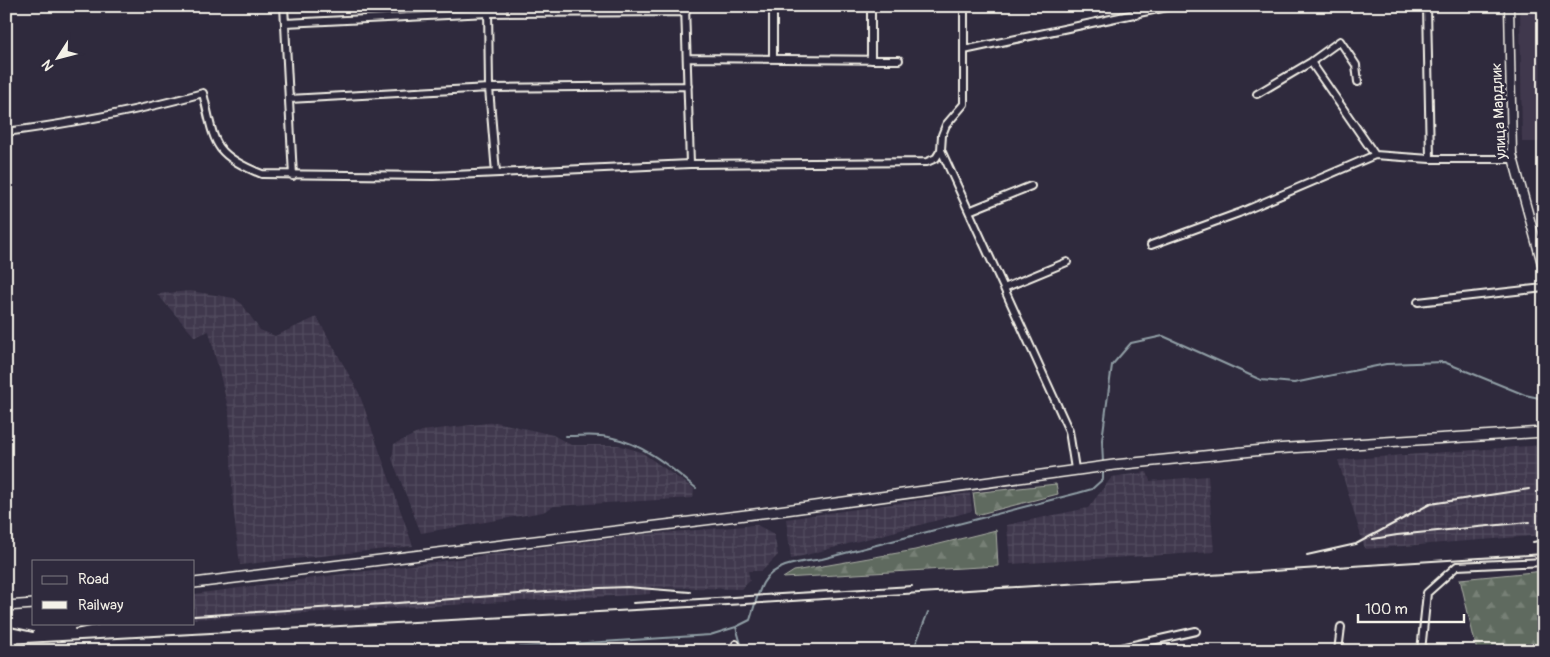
<svg xmlns="http://www.w3.org/2000/svg" width="1550" height="657" font-family="Pangolin,sans-serif">
<style>
.built{fill:#40384d}
.industrial{fill:url(#industrial-grid)}
.forest{fill:url(#forest-firs);stroke:#aaaea4}
.lines{fill:none;stroke-linecap:round;stroke-linejoin:round}
.stream{stroke:#909ea5;stroke-width:2}
.minor-casing{stroke:#f4f1e8;stroke-width:10}
.tertiary-casing{stroke:#f4f1e8;stroke-width:11}
.secondary-casing{stroke:#f4f1e8;stroke-width:12}
.minor{stroke:#2f2a3d;stroke-width:6}
.tertiary{stroke:#2f2a3d;stroke-width:8}
.secondary{stroke:#2f2a3d;stroke-width:9}
.rail{stroke:#f4f1e8;stroke-width:2}
.labels{text-anchor:middle;dominant-baseline:central;stroke-width:5;stroke-linejoin:round;paint-order:stroke}
.street-label{font-size:15px;fill:#f4f1e8;stroke:#2f2a3d}
</style>
<defs>
<pattern id="industrial-grid" width="8" height="8" patternUnits="userSpaceOnUse" patternTransform="scale(1.25)"><rect width="8" height="8" fill="#40384d"/><path d="M0 4h8M4 0v8" fill="none" stroke="#534c5e"/></pattern>
<pattern id="forest-firs" width="22" height="20" patternUnits="userSpaceOnUse" patternTransform="scale(1.25)"><rect width="22" height="20" fill="#5f6a5f"/><path d="M5 1l3.5 6h-7zM16 11l3.5 6h-7z" fill="#778076"/></pattern>
</defs>
<rect width="100%" height="100%" fill="#2f2a3d"/>
<filter id="ink" filterUnits="userSpaceOnUse"><feTurbulence type="fractalNoise" baseFrequency=".02" numOctaves="2"/><feDisplacementMap in="SourceGraphic" scale="10" xChannelSelector="R" yChannelSelector="G"/><feConvolveMatrix kernelMatrix="1 2 1 2 8 2 1 2 1" color-interpolation-filters="sRGB"/></filter>
<g filter="url(#ink)">
<path class="built" d="M1520 6H1544V142H1522Z"/>
<path class="industrial" d="M190 291 234 298 242 304 260 330 275 336 317 317 359 393 413 546 240 565 233 506 229 411 209 331 195 337 157 294Z
M496 422 553 435 571 445H618L641 452 694 489 693 498 554 506 543 512 421 533 392 459 394 444 422 431Z
M1544 445V535L1365 549 1338 460Z
M1147 472 1150 481 1208 476 1214 552 1010 564 1007 525 1088 508 1112 477Z
M970 493 972 511 791 559 786 519Z
M757 525 774 534 778 555 762 571H748L750 581 741 589 651 587 650 594 194 619V594L638 535Z"/>
<path class="forest" d="M1056 484 1058 494 976 515 973 493Z
M996 530 998 566 783 578 794 571 915 550Z
M1544 571V651H1477L1460 579Z"/>
<g class="lines">
<path class="stream" d="M566 436C580 436 596 434 609 437 644 444 669 466 696 488
M1103 463 1102 440 1112 365 1131 343 1163 336 1261 380 1294 383 1386 364 1444 362 1525 395 1544 399
M736 627 743 651
M550 644V651
M463 651 710 635 736 627 750 620C754 608 757 594 763 583 774 563 803 562 822 559L1078 493 1092 489 1103 479V471
M913 651 928 612"/>
<g class="minor-casing">
<path id="minor" d="M284 6 293 176
M488 6 489 88 496 173
M685 6 690 164
M773 6V59
M871 6V60
M1134 6 1136 15
M1427 6 1430 159
M285 23 488 13 686 12
M964 50 1172 6
M687 58 899 60
M1311 62 1375 155
M1257 94 1311 62 1340 41 1356 65 1358 82
M289 99 489 88 688 86
M6 132C73 123 138 111 203 93 215 142 211 154 262 174L433 176 690 164 927 162 936 158 941 150 942 135 946 125 964 104V6
M941 150 1069 431 1075 469
M969 211 1031 186
M1151 245 1239 213 1375 155 1430 159H1513
M1004 288 1067 262
M1418 302 1544 288
M736 644 738 651
M1107 651 1196 631
M1338 651 1341 627
M1421 651 1427 593 1457 566 1544 562"/>
</g>
<g class="tertiary-casing">
<path id="tertiary" d="M1509 6 1512 154 1544 271"/>
</g>
<g class="secondary-casing">
<path id="secondary" d="M194 583 778 511 1114 465 1273 449 1544 432
M6 606 34 604"/>
</g>
<use href="#minor" class="minor"/>
<use href="#tertiary" class="tertiary"/>
<use href="#secondary" class="secondary"/>
<path class="rail" d="M1373 539 1397 535 1529 522
M1533 542 1544 540
M1307 555 1356 544 1430 504 1529 489
M633 603 912 586
M194 616 398 603 600 588 627 587 690 592
M6 626 33 632
M75 629 104 623
M6 644 745 604 1544 554"/>
</g>
</g>
<g class="labels">
<g class="street-label">
<text transform="translate(1499 111) rotate(-93)">улица Мардлик</text>
</g>
</g>
<rect width="1550" height="657" fill="none" stroke="#2f2a3d" stroke-width="25"/>
<rect x="12" y="12" width="1525" height="632" fill="none" stroke="#f4f1e8" stroke-width="2" filter="url(#ink)"/>
<rect x="32" y="560" width="162" height="65" fill="#2f2a3d" stroke="#7e7a81"/>
<rect x="42" y="576" width="25" height="8" fill="#2f2a3d" stroke="#7e7a81"/>
<text x="78" y="584" font-size="15" fill="#f4f1e8">Road</text>
<rect x="42" y="601" width="25" height="8" fill="#f4f1e8" stroke="#7e7a81"/>
<text x="78" y="610" font-size="15" fill="#f4f1e8">Railway</text>
<g transform="translate(58 58) rotate(234)" stroke="#2f2a3d" stroke-width="4" paint-order="stroke">
<path d="M0-4L9 19L0 12L-9 19Z" fill="#f4f1e8"/>
<text y="-8" font-size="14" font-weight="bold" text-anchor="middle" fill="#f4f1e8">N</text>
</g>
<path d="M1358 614v8h106v-8" fill="none" stroke="#f4f1e8" stroke-width="2.5"/>
<text x="1365" y="614" font-size="15" fill="#f4f1e8" stroke="#2f2a3d" stroke-width="4" paint-order="stroke">100 m</text>
</svg>
